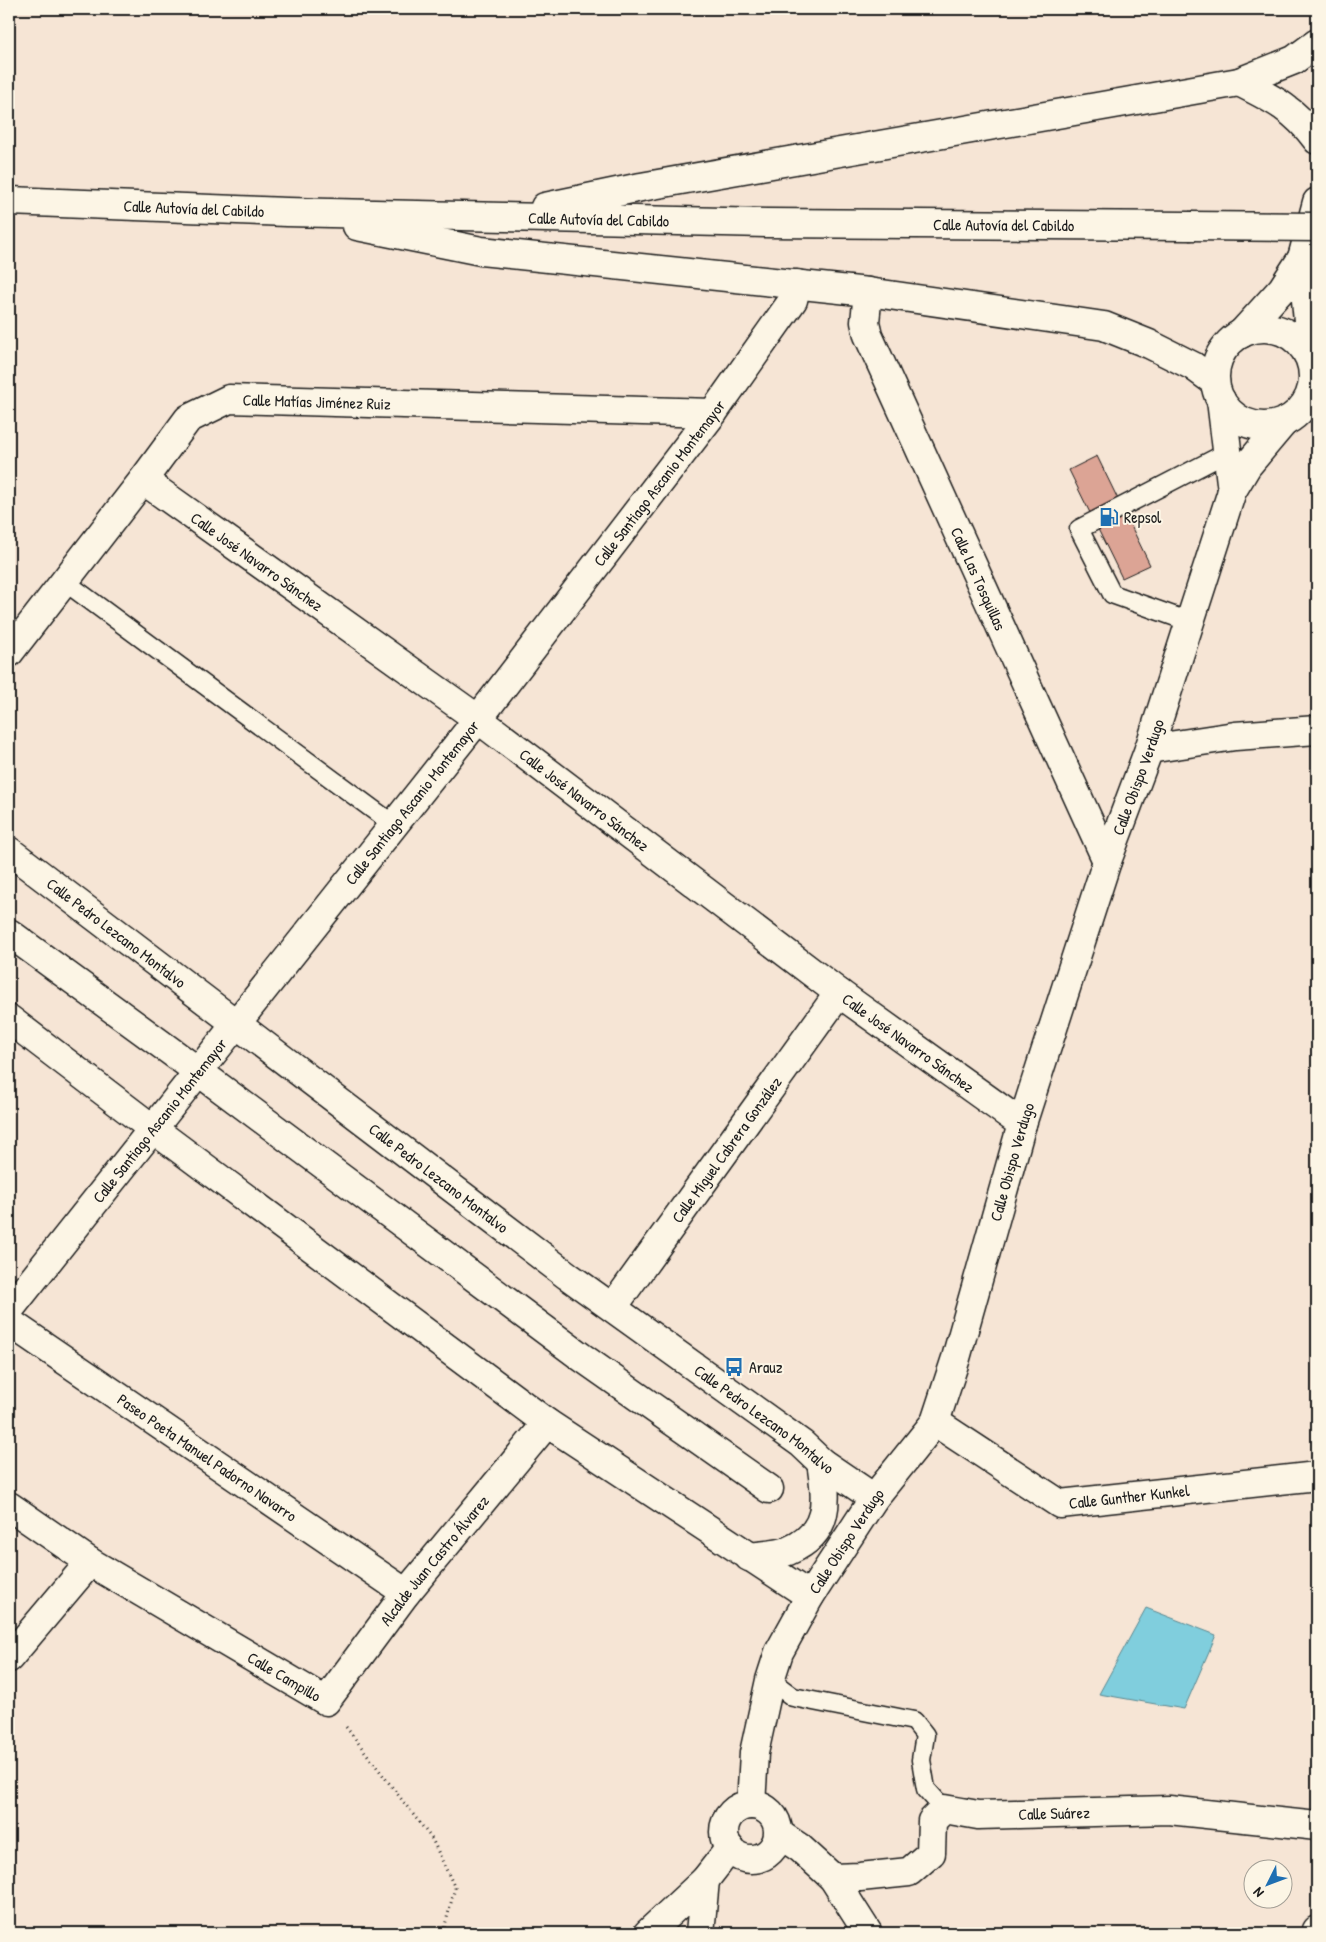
<svg xmlns="http://www.w3.org/2000/svg" width="1326" height="1942" font-family="'Patrick Hand',sans-serif">
<style>
.water{fill:#80cedd;stroke:#588790}
.building{fill:#dca495;stroke:#1c1c1c}
.lines{fill:none;stroke-linecap:round;stroke-linejoin:round}
.lane-casing{stroke:#1c1c1c;stroke-width:21}
.street-casing{stroke:#1c1c1c;stroke-width:31}
.secondary-casing{stroke:#1c1c1c;stroke-width:31}
.path{stroke:#1c1c1c;stroke-width:3;stroke-dasharray:1 4;stroke-linecap:butt}
.lane{stroke:#fcf5e5;stroke-width:18}
.street{stroke:#fcf5e5;stroke-width:28}
.secondary{stroke:#fcf5e5;stroke-width:28}
.secondary-bridge-casing{stroke:#1c1c1c;stroke-width:31;stroke-linecap:butt}
.secondary-bridge{stroke:#fcf5e5;stroke-width:28}
.labels{text-anchor:middle;dominant-baseline:central;stroke-width:4;stroke-linejoin:round;paint-order:stroke}
.street-label{font-size:16px;fill:#1c1c1c;stroke:#fcf5e5}
.poi-label{font-size:16px;fill:#1c1c1c;stroke:#fcf5e5;text-anchor:start}
</style>
<rect width="100%" height="100%" fill="#f6e5d5"/>
<filter id="ink" filterUnits="userSpaceOnUse"><feTurbulence type="fractalNoise" baseFrequency=".02" numOctaves="2"/><feDisplacementMap in="SourceGraphic" scale="10" xChannelSelector="R" yChannelSelector="G"/><feConvolveMatrix kernelMatrix="1 2 1 2 8 2 1 2 1" color-interpolation-filters="sRGB"/></filter>
<g filter="url(#ink)">
<path class="water" d="M1146 1608 1216 1635 1184 1709 1099 1694Z"/>
<path class="building" d="M1097 456 1150 565 1122 578 1069 470Z"/>
<g class="lines">
<g class="lane-casing">
<path id="lane" d="M64 581 394 825
M1190 622 1112 594 1079 529 1228 452
M770 1680 793 1697 914 1721 925 1735 921 1760 926 1789 944 1809"/>
</g>
<g class="street-casing">
<g id="street">
<path id="s1" d="M868 292 865 322 868 335 1107 861"/>
<circle cx="1264" cy="377" r="49"/>
<path d="M1242 333 1282 289 1302 258"/>
<path d="M1312 363 1302 258 1317 202"/>
<path d="M1221 400 1232 491"/>
<path id="s2" d="M143 480 478 719 839 993 1022 1124"/>
<path id="s3" d="M9 653 143 480 188 419 229 399 713 413"/>
<path d="M1149 749 1235 736 1317 730"/>
<path id="s4" d="M9 851 568 1276 802 1444 821 1462 874 1498"/>
<path d="M9 933 199 1072 580 1356 769 1489"/>
<path d="M9 1019 153 1129 547 1423 810 1596"/>
<path id="s5" d="M613 1307 839 993"/>
<path id="s6" d="M9 1310 478 719 713 413 793 300 797 284"/>
<path id="s7" d="M9 1322 406 1593"/>
<path id="s8" d="M935 1422 1060 1504 1317 1476"/>
<path id="s9" d="M9 1506 90 1562 326 1701 406 1593 547 1423"/>
<path d="M749 1557C761 1555 777 1555 788 1551 831 1533 827 1501 821 1462"/>
<path d="M9 1658 90 1562"/>
<path id="s10" d="M751 1805 754 1753 770 1680 779 1652 810 1596 874 1498 935 1422 956 1358 1022 1124 1107 861 1149 749 1232 491 1247 466 1284 422"/>
<circle cx="751" cy="1832" r="27"/>
<path d="M779 1834 800 1848 833 1878 868 1933"/>
<path id="s11" d="M833 1878 860 1877 909 1872 931 1853 932 1821 944 1809 978 1815 1169 1810 1317 1826"/>
<path d="M648 1933 705 1880 730 1848"/>
<path d="M700 1933 705 1880"/>
<path d="M1317 1933V1930"/>
</g>
</g>
<g class="secondary-casing">
<g id="secondary">
<path d="M1239 82C1273 99 1294 109 1317 140"/>
<path id="s12" d="M9 201 287 212 767 223 1189 226"/>
<path d="M545 207 641 187 1239 82 1294 60 1317 43"/>
<path d="M357 226 481 251 868 292 1104 326 1149 344 1193 366 1215 382"/>
<path d="M1312 393 1317 389"/>
</g>
</g>
<path class="path" d="M346 1727 432 1839 455 1888 443 1933"/>
<use href="#lane" class="lane"/>
<use href="#street" class="street"/>
<use href="#secondary" class="secondary"/>
<g class="secondary-bridge-casing">
<path id="secondary-bridge" d="M1189 226 1317 227"/>
</g>
<use href="#secondary-bridge" class="secondary-bridge"/>
</g>
</g>
<defs>
<g id="fuel-bare" transform="scale(1.5)"><path d="M-5.5-6h7V0h2V4h1.3V-2.5L3-4.5l.8-.8L6-3V5H2.5V1h-1V6h-7ZM-4.2-4.7v3.2H.2V-4.7Z" fill="#1f6fb2" stroke="#fcf5e5" stroke-width="2.5" paint-order="stroke"/></g>
<g id="bus-bare" transform="scale(1.5)"><path d="M-5-6H5V4H4V6H2V4H-2V6H-4V4H-5ZM-3.5-4V0h7V-4ZM-3.5 1.2v1.5H-2V1.2ZM2 1.2v1.5H3.5V1.2Z" fill="#1f6fb2" stroke="#fcf5e5" stroke-width="2.5" paint-order="stroke"/></g>
</defs>
<g fill-rule="evenodd">
<use href="#fuel-bare" x="1109" y="517"/>
<use href="#bus-bare" x="734" y="1367"/>
</g>
<g class="labels">
<g class="street-label">
<text stroke="none"><textPath href="#s12" startOffset="185">Calle Autovía del Cabildo</textPath></text>
<text stroke="none"><textPath href="#s12" startOffset="590">Calle Autovía del Cabildo</textPath></text>
<text stroke="none"><textPath href="#s12" startOffset="995">Calle Autovía del Cabildo</textPath></text>
<text stroke="none"><textPath href="#s3" startOffset="428">Calle Matías Jiménez Ruiz</textPath></text>
<text stroke="none"><textPath href="#s6" startOffset="1052">Calle Santiago Ascanio Montemayor</textPath></text>
<text stroke="none"><textPath href="#s2" startOffset="140">Calle José Navarro Sánchez</textPath></text>
<text stroke="none"><textPath href="#s1" startOffset="311">Calle Las Tosquillas</textPath></text>
<text stroke="none"><textPath href="#s10" startOffset="1111">Calle Obispo Verdugo</textPath></text>
<text stroke="none"><textPath href="#s2" startOffset="545">Calle José Navarro Sánchez</textPath></text>
<text stroke="none"><textPath href="#s6" startOffset="648">Calle Santiago Ascanio Montemayor</textPath></text>
<text stroke="none"><textPath href="#s4" startOffset="135">Calle Pedro Lezcano Montalvo</textPath></text>
<text stroke="none"><textPath href="#s2" startOffset="950">Calle José Navarro Sánchez</textPath></text>
<text stroke="none"><textPath href="#s6" startOffset="242">Calle Santiago Ascanio Montemayor</textPath></text>
<text stroke="none"><textPath href="#s5" startOffset="194">Calle Miguel Cabrera González</textPath></text>
<text stroke="none"><textPath href="#s10" startOffset="706">Calle Obispo Verdugo</textPath></text>
<text stroke="none"><textPath href="#s4" startOffset="540">Calle Pedro Lezcano Montalvo</textPath></text>
<text stroke="none"><textPath href="#s4" startOffset="945">Calle Pedro Lezcano Montalvo</textPath></text>
<text stroke="none"><textPath href="#s7" startOffset="240">Paseo Poeta Manuel Padorno Navarro</textPath></text>
<text stroke="none"><textPath href="#s8" startOffset="219">Calle Gunther Kunkel</textPath></text>
<text stroke="none"><textPath href="#s10" startOffset="286">Calle Obispo Verdugo</textPath></text>
<text stroke="none"><textPath href="#s9" startOffset="550">Alcalde Juan Castro Álvarez</textPath></text>
<text stroke="none"><textPath href="#s9" startOffset="324">Calle Campillo</textPath></text>
<text stroke="none"><textPath href="#s11" startOffset="265">Calle Suárez</textPath></text>
</g>
<g class="poi-label">
<text x="1124" y="517">Repsol</text>
<text x="749" y="1367">Arauz</text>
</g>
</g>
<rect width="1326" height="1942" fill="none" stroke="#fcf5e5" stroke-width="30"/>
<rect x="15" y="15" width="1296" height="1912" fill="none" stroke="#1c1c1c" stroke-width="2" filter="url(#ink)"/>
<g transform="translate(1268 1884) rotate(228)"><circle r="24" fill="#fcf5e5" stroke="#a29e95"/>
<path d="M0-4L9 19L0 12L-9 19Z" fill="#1f6fb2"/>
<text y="-8" font-size="14" font-weight="bold" text-anchor="middle" fill="#1c1c1c">N</text>
</g>
</svg>
